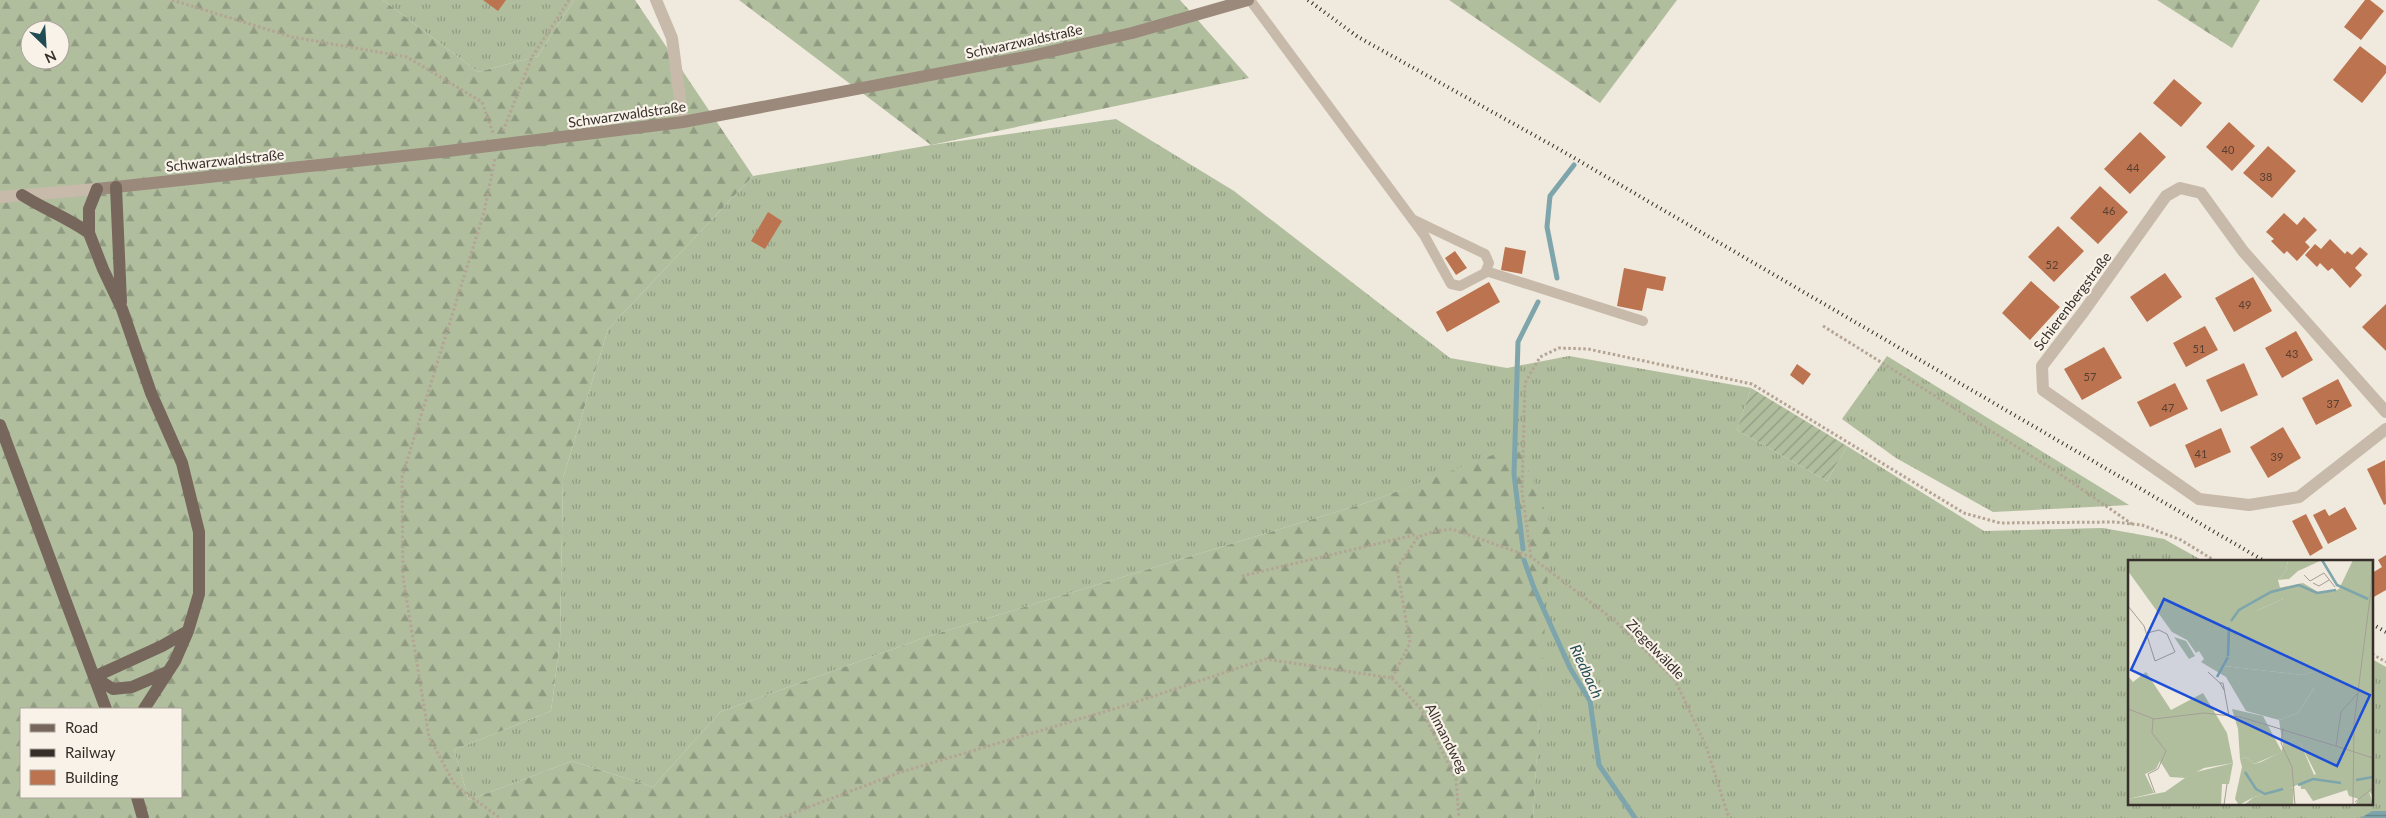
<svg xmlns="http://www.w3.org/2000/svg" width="2386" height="818" font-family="Lato,sans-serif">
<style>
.grass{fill:url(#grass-tufts)}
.forest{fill:url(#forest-firs);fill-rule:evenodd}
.garden{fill:url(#garden-furrows)}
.water{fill:url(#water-rules)}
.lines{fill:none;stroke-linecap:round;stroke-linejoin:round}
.stream{stroke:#7ea5ab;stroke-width:5}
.building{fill:#bc734f}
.path{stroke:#b3a494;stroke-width:3;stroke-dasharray:2.5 2.5;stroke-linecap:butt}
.service{stroke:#c7baaa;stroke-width:10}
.minor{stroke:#c7baaa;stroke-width:12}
.tertiary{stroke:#c7baaa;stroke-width:12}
.secondary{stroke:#9b897b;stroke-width:12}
.primary{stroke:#76665b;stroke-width:12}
.rail{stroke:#352e29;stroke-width:4;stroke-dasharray:1 4;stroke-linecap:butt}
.labels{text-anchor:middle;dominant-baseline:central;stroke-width:4.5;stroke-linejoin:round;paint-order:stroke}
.number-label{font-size:11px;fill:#573f32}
.street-label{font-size:14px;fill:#352e29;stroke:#f8f2e9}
.water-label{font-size:15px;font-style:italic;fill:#224c53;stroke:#f8f2e9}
.inset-river{fill:none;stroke:#7ea5ab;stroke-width:2.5}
.inset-road{fill:none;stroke:#a59e95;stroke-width:1}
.view{fill:#1d4ed8;fill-opacity:0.15;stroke:#1d4ed8;stroke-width:2.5}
.inset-edge{fill:none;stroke:#352e29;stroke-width:2.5}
</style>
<defs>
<pattern id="grass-tufts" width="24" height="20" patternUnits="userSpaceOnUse" patternTransform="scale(1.25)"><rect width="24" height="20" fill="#b0be9e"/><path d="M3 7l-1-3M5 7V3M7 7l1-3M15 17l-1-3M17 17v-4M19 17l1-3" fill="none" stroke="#909b81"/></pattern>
<pattern id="forest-firs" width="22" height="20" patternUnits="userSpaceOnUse" patternTransform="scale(1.25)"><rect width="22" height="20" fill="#b0be9e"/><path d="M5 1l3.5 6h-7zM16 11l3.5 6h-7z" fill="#909b81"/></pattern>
<pattern id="garden-furrows" width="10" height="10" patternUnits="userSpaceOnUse" patternTransform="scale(1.25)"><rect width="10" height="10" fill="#b0be9e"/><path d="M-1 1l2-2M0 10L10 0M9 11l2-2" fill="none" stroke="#909b81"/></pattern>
<pattern id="water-rules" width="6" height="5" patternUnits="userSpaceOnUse" patternTransform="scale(1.25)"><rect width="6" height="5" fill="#7ea5ab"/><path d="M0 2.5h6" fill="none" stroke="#68878b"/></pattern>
</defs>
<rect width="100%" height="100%" fill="#f0e9dd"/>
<path class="grass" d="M383 0H574L538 56 478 72Z
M1116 119 1234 191 1450 358 1507 368 1569 356 1751 388 1737 430 1827 481 1847 446 1984 531 2103 528 2164 539 2205 562H2130V804H2372V659L2386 667V818H1533L1550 526 1519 446 1372 501 929 636 720 712 653 787 572 761 469 800 454 750 551 711 560 641 563 478 608 329 753 176 931 145Z
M1887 356 2129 505 1993 512 1896 458 1842 419Z"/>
<path class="forest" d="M0 0H383L478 72 538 56 574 0H635L753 176 608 329 563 478 560 641 551 711 454 750 469 800 572 761 653 787 720 712 929 636 1372 501 1519 445 1551 526 1533 818H0ZM30 30H60V60H30ZM21 709H181V797H21Z
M739 0H1180L1249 78 931 145Z
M1449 0H1677L1600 103Z
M2157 0H2260L2232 48Z"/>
<path class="garden" d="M1751 388 1847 446 1827 481 1737 430Z"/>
<path class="water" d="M2372 811H2386V818H2361Z"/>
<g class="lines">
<path class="stream" d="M1557 278 1547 227 1550 196 1574 165
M1523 549 1514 474 1518 342 1538 302
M1524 560 1534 588 1570 668 1590 701 1599 765 1635 818"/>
</g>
<path class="building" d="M483 0H506L498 11Z
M2365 0H2370L2384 11 2361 40 2344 27Z
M2360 46 2386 66V73L2362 103 2333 80Z
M2174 79 2202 103 2181 127 2153 103Z
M2229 122 2255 146 2232 171 2206 147Z
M2140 132 2166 157 2130 194 2104 169Z
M2268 146 2296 171 2272 198 2243 173Z
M2100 186 2128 212 2098 244 2070 218Z
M768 212 782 221 765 249 751 241Z
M2284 213 2297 225 2304 217 2317 230 2305 242 2310 247 2297 261 2287 251 2284 254 2271 241 2274 239 2266 232Z
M2058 226 2084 251 2054 282 2028 257Z
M2330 239 2345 254 2347 251 2352 255 2360 247 2368 254 2355 268 2362 275 2350 288 2332 268 2328 271 2320 263 2317 267 2305 255 2315 244 2321 249Z
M1505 247 1526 251 1522 274 1501 270Z
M1455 251 1467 268 1456 275 1445 258Z
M1624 268 1666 277 1663 291 1647 288 1642 311 1617 306Z
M2165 273 2182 297 2147 322 2130 297Z
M2253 277 2272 311 2234 332 2215 298Z
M2031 281 2060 307 2030 340 2002 313Z
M1489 282 1500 302 1447 332 1436 312Z
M2386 304V351L2362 327Z
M2205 326 2218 350 2186 367 2173 343Z
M2296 331 2313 360 2282 378 2265 348Z
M2104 347 2122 378 2082 400 2064 369Z
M2244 363 2258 395 2221 412 2206 380Z
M1797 364 1811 374 1803 385 1790 375Z
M2338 379 2352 406 2316 425 2302 398Z
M2175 383 2188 409 2150 427 2137 402Z
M2283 427 2301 458 2268 478 2250 447Z
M2221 428 2231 452 2195 468 2185 445Z
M2385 460 2386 504 2384 505 2367 469Z
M2345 507 2357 529 2328 544 2313 515 2325 509 2329 516Z
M2306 514 2323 548 2310 556 2292 521Z
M2386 555V590L2372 598V573L2382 567 2378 560Z"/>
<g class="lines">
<path class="path" d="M172 0 292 37 407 57 482 102 493 133
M503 131 532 57 569 0
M495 159 484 212 402 477 403 577 429 737 455 785 500 818
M1823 326 2054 470 2132 524
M1531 557 1522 491 1525 383 1540 357 1559 348 1588 349 1752 384 1964 513 2000 523 2114 522 2142 525 2181 540 2217 562
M1242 576 1414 535 1418 537
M2372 654 2386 662
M1392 678 1410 643 1397 568 1418 537 1435 531 1452 529 1531 557 1614 620 1675 680 1706 746 1729 818
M1392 678 1421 709 1456 779 1459 818
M780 818 901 772 1127 705 1265 659 1392 678"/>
<path class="service" d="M1250 0 1424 235 1451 284 1460 286 1485 273 1489 263 1485 254 1412 219
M1486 271 1643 321"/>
<path class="minor" d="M656 0 672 38 683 122
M2386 412 2243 251 2201 193 2180 188 2166 196 2084 311 2042 366 2043 390 2199 499 2249 505 2299 497 2386 429"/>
<path class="tertiary" d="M0 197 97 189"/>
<path class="secondary" d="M97 189 440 152 683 122 1031 56 1132 33 1248 0"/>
<path class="primary" d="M116 187 121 302
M97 189 89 209V233L103 269 122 309 151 393 182 463 199 532V594L188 631 175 661 144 709
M22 195C44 209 68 218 89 233
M0 425 106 709
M94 677 162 646 188 631
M94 677 113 689 132 687 167 672
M137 797 143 818"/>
<path class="rail" d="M1308 0 1358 37 1557 148 2266 562
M2372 624 2386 632"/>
</g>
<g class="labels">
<g class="number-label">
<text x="2228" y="149">40</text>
<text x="2133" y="167">44</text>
<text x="2266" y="176">38</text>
<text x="2109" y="210">46</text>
<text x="2052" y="264">52</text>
<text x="2245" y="304">49</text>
<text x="2199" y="348">51</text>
<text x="2292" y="353">43</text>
<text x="2090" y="376">57</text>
<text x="2333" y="403">37</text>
<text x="2168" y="407">47</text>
<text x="2201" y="453">41</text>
<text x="2277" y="456">39</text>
</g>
<g class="street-label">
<text transform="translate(1024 41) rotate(-12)">Schwarzwaldstraße</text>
<text transform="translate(627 114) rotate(-8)">Schwarzwaldstraße</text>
<text transform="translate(225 160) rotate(-6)">Schwarzwaldstraße</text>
<text transform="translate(2072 301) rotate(-53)">Schierenbergstraße</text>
<text transform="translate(1656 649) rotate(46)">Ziegelwäldle</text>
<text transform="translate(1447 738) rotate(63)">Allmandweg</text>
</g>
<g class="water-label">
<text transform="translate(1587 671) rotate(65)">Riedbach</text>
</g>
</g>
<g transform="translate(2128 560)">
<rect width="245" height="245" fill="#f0e9dd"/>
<path d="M0 0H160L158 11 150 20 155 39 128 51 96 106 175 115 184 112 201 118 200 123 186 128 170 153 151 160 118 151 98 117 73 102 76 99 71 91 68 93 59 80 44 72 0 11ZM46 77 58 81 67 96 61 99ZM165 179 171 180 187 217 160 229 126 237 111 245 107 239 114 207 112 199 118 197 126 204 133 202 153 192 155 186ZM105 203 101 224H94L93 245H0V239L37 232 64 213ZM241 231 245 245H227L231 239Z" fill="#b0be9e"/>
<path d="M160 0H194L170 11 161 19 150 20 158 11ZM225 0H245V236L241 231 231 239 221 236 219 230 185 241 177 229H173L172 222 188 214 171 181 165 179 155 186 151 160 170 153 190 122 200 123V118L190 117 184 112 175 115 96 106V98L114 66 128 51 155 39 150 28 175 23 190 32H204L211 29ZM18 112 43 150 75 133 99 173 105 203 76 208 57 218 42 217 32 201 28 209 17 214 26 233 0 239V116L5 122ZM104 149 135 156 154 192 126 204 118 197 112 199 110 169ZM166 227 165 245H116L126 237Z" fill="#b0be9e"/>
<path class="inset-river" d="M194 0 209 25 240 39M103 61 111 50 143 32 171 25 189 33 208 30M100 96 101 67M89 117 100 97M117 212 128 229 137 234 155 229M228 220 245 217M170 225 185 219 213 223"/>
<path class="inset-road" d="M176 15 182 21 196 13 207 27M185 23 191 26 201 20M0 46 16 66 27 101 47 92 39 74 31 70 19 73M80 112 92 123M96 130 92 123H95L101 156M0 149 26 159 76 153 113 157 208 186 213 152 229 134M25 159 24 173 38 191 30 209 20 214 27 233M155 168 153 183 164 207 167 245M208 186 245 198M227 242 245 228M96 245 99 224M225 245 226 163 243 30 244 0"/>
<path class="view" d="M36 39 242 135 209 206 3 110Z"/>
<rect width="245" height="245" class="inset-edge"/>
</g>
<rect x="20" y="708" width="162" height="90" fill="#f8f2e9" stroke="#aaa49c"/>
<rect x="30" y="724" width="25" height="8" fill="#76665b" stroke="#aaa49c"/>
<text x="65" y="733" font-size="15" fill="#352e29">Road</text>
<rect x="30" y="749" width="25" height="8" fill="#352e29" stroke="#aaa49c"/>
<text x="65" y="758" font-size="15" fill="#352e29">Railway</text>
<rect x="30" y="770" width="25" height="15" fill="#bc734f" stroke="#aaa49c"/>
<text x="65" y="783" font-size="15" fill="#352e29">Building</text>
<g transform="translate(45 45) rotate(155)"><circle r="24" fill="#f8f2e9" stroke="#aaa49c"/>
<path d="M0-4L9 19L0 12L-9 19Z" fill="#224c53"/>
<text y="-8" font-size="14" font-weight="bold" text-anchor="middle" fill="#352e29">N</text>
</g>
</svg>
